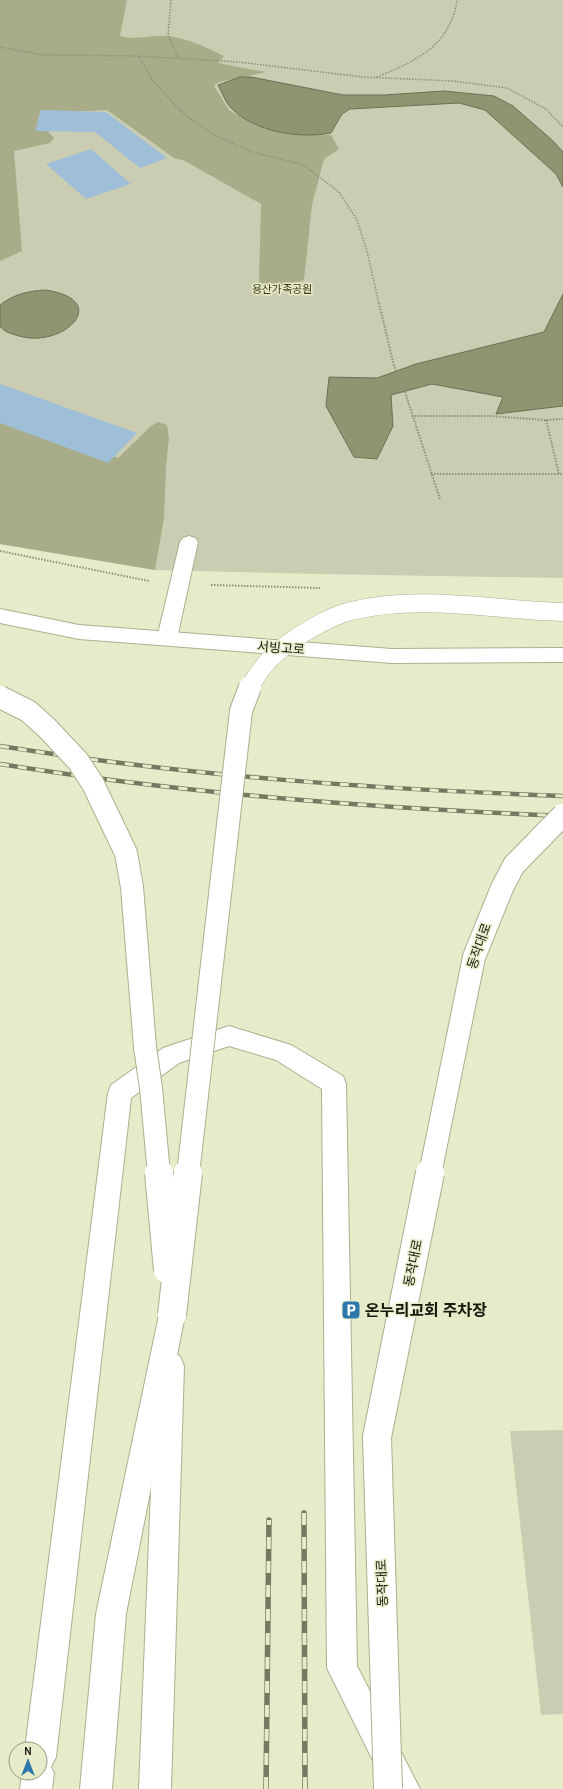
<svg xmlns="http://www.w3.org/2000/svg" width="563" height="1789" font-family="Karla,'Noto Sans KR',sans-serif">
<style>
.green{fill:#cacdb2}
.forest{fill:#a9ac89}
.water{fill:#919471;stroke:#6d6f53}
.building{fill:#9fbed7}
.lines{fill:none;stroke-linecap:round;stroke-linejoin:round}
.minor-casing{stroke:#acaf8f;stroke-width:2}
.major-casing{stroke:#acaf8f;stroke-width:2}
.highway-casing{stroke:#acaf8f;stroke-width:2}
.path-far1{stroke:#8d9077;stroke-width:1.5;stroke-dasharray:1.5 1.5;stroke-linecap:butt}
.path{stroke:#8d9077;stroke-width:2;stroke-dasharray:1.5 1.5;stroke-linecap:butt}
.minor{fill:#fff;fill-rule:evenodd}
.major{fill:#fff;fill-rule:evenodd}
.highway{fill:#fff;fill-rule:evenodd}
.rail-far1-casing{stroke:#767862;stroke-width:4.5}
.rail-casing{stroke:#767862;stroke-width:5.5}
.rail-far1{stroke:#e8ebc9;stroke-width:3;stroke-dasharray:9;stroke-linecap:butt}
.rail{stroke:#e8ebc9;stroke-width:4;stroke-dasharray:12;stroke-linecap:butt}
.major-bridge-far2-casing{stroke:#acaf8f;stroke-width:19;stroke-linecap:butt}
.major-bridge-far1-casing{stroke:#acaf8f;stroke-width:24;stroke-linecap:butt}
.major-bridge-casing{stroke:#acaf8f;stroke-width:30;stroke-linecap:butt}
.major-bridge-far2{stroke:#fff;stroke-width:18}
.major-bridge-far1{stroke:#fff;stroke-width:22}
.major-bridge{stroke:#fff;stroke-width:28}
.labels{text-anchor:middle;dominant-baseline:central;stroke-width:3;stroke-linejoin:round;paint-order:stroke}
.far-park-label{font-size:11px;fill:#393a0e;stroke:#e8ebc9}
.street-label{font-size:13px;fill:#191a0e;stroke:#e8ebc9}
.near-poi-label{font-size:16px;font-weight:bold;fill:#191a0e;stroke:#e8ebc9;text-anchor:start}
</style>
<rect width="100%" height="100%" fill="#e8ebc9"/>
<path class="green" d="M0 0H563V578L318 574 155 570 0 544Z
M563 1430V1714L541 1715 510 1431Z"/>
<path class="forest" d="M0 0H127L120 36C136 41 152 34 167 36 188 38 205 47 224 56L218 63 266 72 219 82 214 86 229 110 254 124 286 134 331 135 339 149 324 159 312 205 304 280C286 287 276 288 259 282L261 204 185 161 174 158 107 110 40 113 37 124 47 130 54 138 50 143 14 151 22 251 0 261Z
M0 417 118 458 151 426 158 422 167 425 169 438 166 467 164 518 155 570 0 544Z"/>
<path class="water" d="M240 77H251L343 95H384L444 91 494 96 513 106 552 140 563 152V187L556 174 485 110 459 103 350 109 342 114 331 133C299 139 256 132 232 109 226 104 222 92 218 85Z
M46 290C114 301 62 349 19 336 12 334 4 332 0 326V305C14 294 28 291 46 290Z
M563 294V406L496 414 503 397 432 384 391 395 393 426 377 459 354 457 326 406 329 377 377 378 416 364 544 332Z"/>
<path class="building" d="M41 110 106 112 167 158 140 168 95 132 35 131Z
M91 149 131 184 86 199 46 164Z
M0 384 137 433 108 463 0 423Z"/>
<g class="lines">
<g class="minor-casing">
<path id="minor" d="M189 536 195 538 198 542 177 638 174 643 167 645 160 643 157 638 180 542 183 538Z
M229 1026 291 1045 343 1076 346 1084 357 1666 420 1789H387L327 1668 322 1089 276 1060 229 1046 179 1063 131 1098 56 1757 51 1767 54 1773 52 1789H20L22 1773H40V1749H25L108 1093 111 1085 163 1048Z"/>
</g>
<g class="major-casing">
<path id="major" d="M0 609 79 625 392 649 563 648V662L392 663 79 639 0 623Z
M170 1352 180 1356 184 1366 171 1789H139L156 1366 160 1356Z"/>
</g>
<g class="highway-casing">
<path id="highway" d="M172 1302 181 1306 185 1315 126 1614 112 1789H80L96 1614 159 1315 163 1306Z"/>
</g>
<path class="path-far1" d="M171 0 168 35 178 58
M0 47 43 55 138 56 238 62 363 77 453 81 507 88 546 109 563 127
M139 57 153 81 185 115 214 135 250 151 303 165 339 192 357 220 367 251 379 304
M377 77C416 61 450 46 457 0"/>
<path class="path" d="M379 303 394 366 403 386 440 499
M412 416H490L546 420 563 419
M546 420 559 474
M431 474H563
M0 551 149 581
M211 585 320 588"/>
<use href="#minor" class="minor"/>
<use href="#major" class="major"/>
<use href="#highway" class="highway"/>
<g class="rail-far1-casing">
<path id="rail-far1" d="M0 746C188 776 373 789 563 796
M0 764C187 794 374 808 563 816"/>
</g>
<g class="rail-casing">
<path id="rail" d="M304 1513 305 1789
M266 1789 269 1520"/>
</g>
<use href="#rail-far1" class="rail-far1"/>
<use href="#rail" class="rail"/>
<g class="major-bridge-far2-casing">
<path id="major-bridge-far2" d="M250 688C260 665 281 647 302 634 317 625 334 615 351 611 420 594 493 610 563 612"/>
</g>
<g class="major-bridge-far1-casing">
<path id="major-bridge-far1" d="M0 697 28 711 46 727 78 761 93 784 126 853 132 887 145 1047 151 1088 159 1174
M188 1174 241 711 250 687
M430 1174 474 957 502 888 514 865 563 815"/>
</g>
<g class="major-bridge-casing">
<path id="major-bridge" d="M159 1173 168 1270
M172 1315 188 1173
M388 1789 377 1437 430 1173"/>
</g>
<use href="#major-bridge-far2" class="major-bridge-far2"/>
<use href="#major-bridge-far1" class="major-bridge-far1"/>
<use href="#major-bridge" class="major-bridge"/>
</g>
<defs>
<g id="parking-square" transform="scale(1)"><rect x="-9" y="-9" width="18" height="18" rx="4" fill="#2d77aa" stroke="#e8ebc9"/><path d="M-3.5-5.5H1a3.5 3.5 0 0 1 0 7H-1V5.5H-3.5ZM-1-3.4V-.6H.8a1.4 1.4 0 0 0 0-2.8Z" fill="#fff"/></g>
</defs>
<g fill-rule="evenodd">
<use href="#parking-square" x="351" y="1310"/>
</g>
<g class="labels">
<g class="far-park-label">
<text x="282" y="289">용산가족공원</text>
</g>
<g class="street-label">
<text transform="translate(281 648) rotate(4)">서빙고로</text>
<text transform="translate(479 946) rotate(-71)">동작대로</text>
<text transform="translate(413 1263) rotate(-79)">동작대로</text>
<text transform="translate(382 1583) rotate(-92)">동작대로</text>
</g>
<g class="near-poi-label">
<text x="365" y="1310">온누리교회 주차장</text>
</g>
</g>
<g transform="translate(28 1761)"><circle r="19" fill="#e8ebc9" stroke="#95977e"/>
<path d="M0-3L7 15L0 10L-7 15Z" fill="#2d77aa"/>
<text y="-6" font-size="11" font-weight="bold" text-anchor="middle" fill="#191a0e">N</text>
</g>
</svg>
